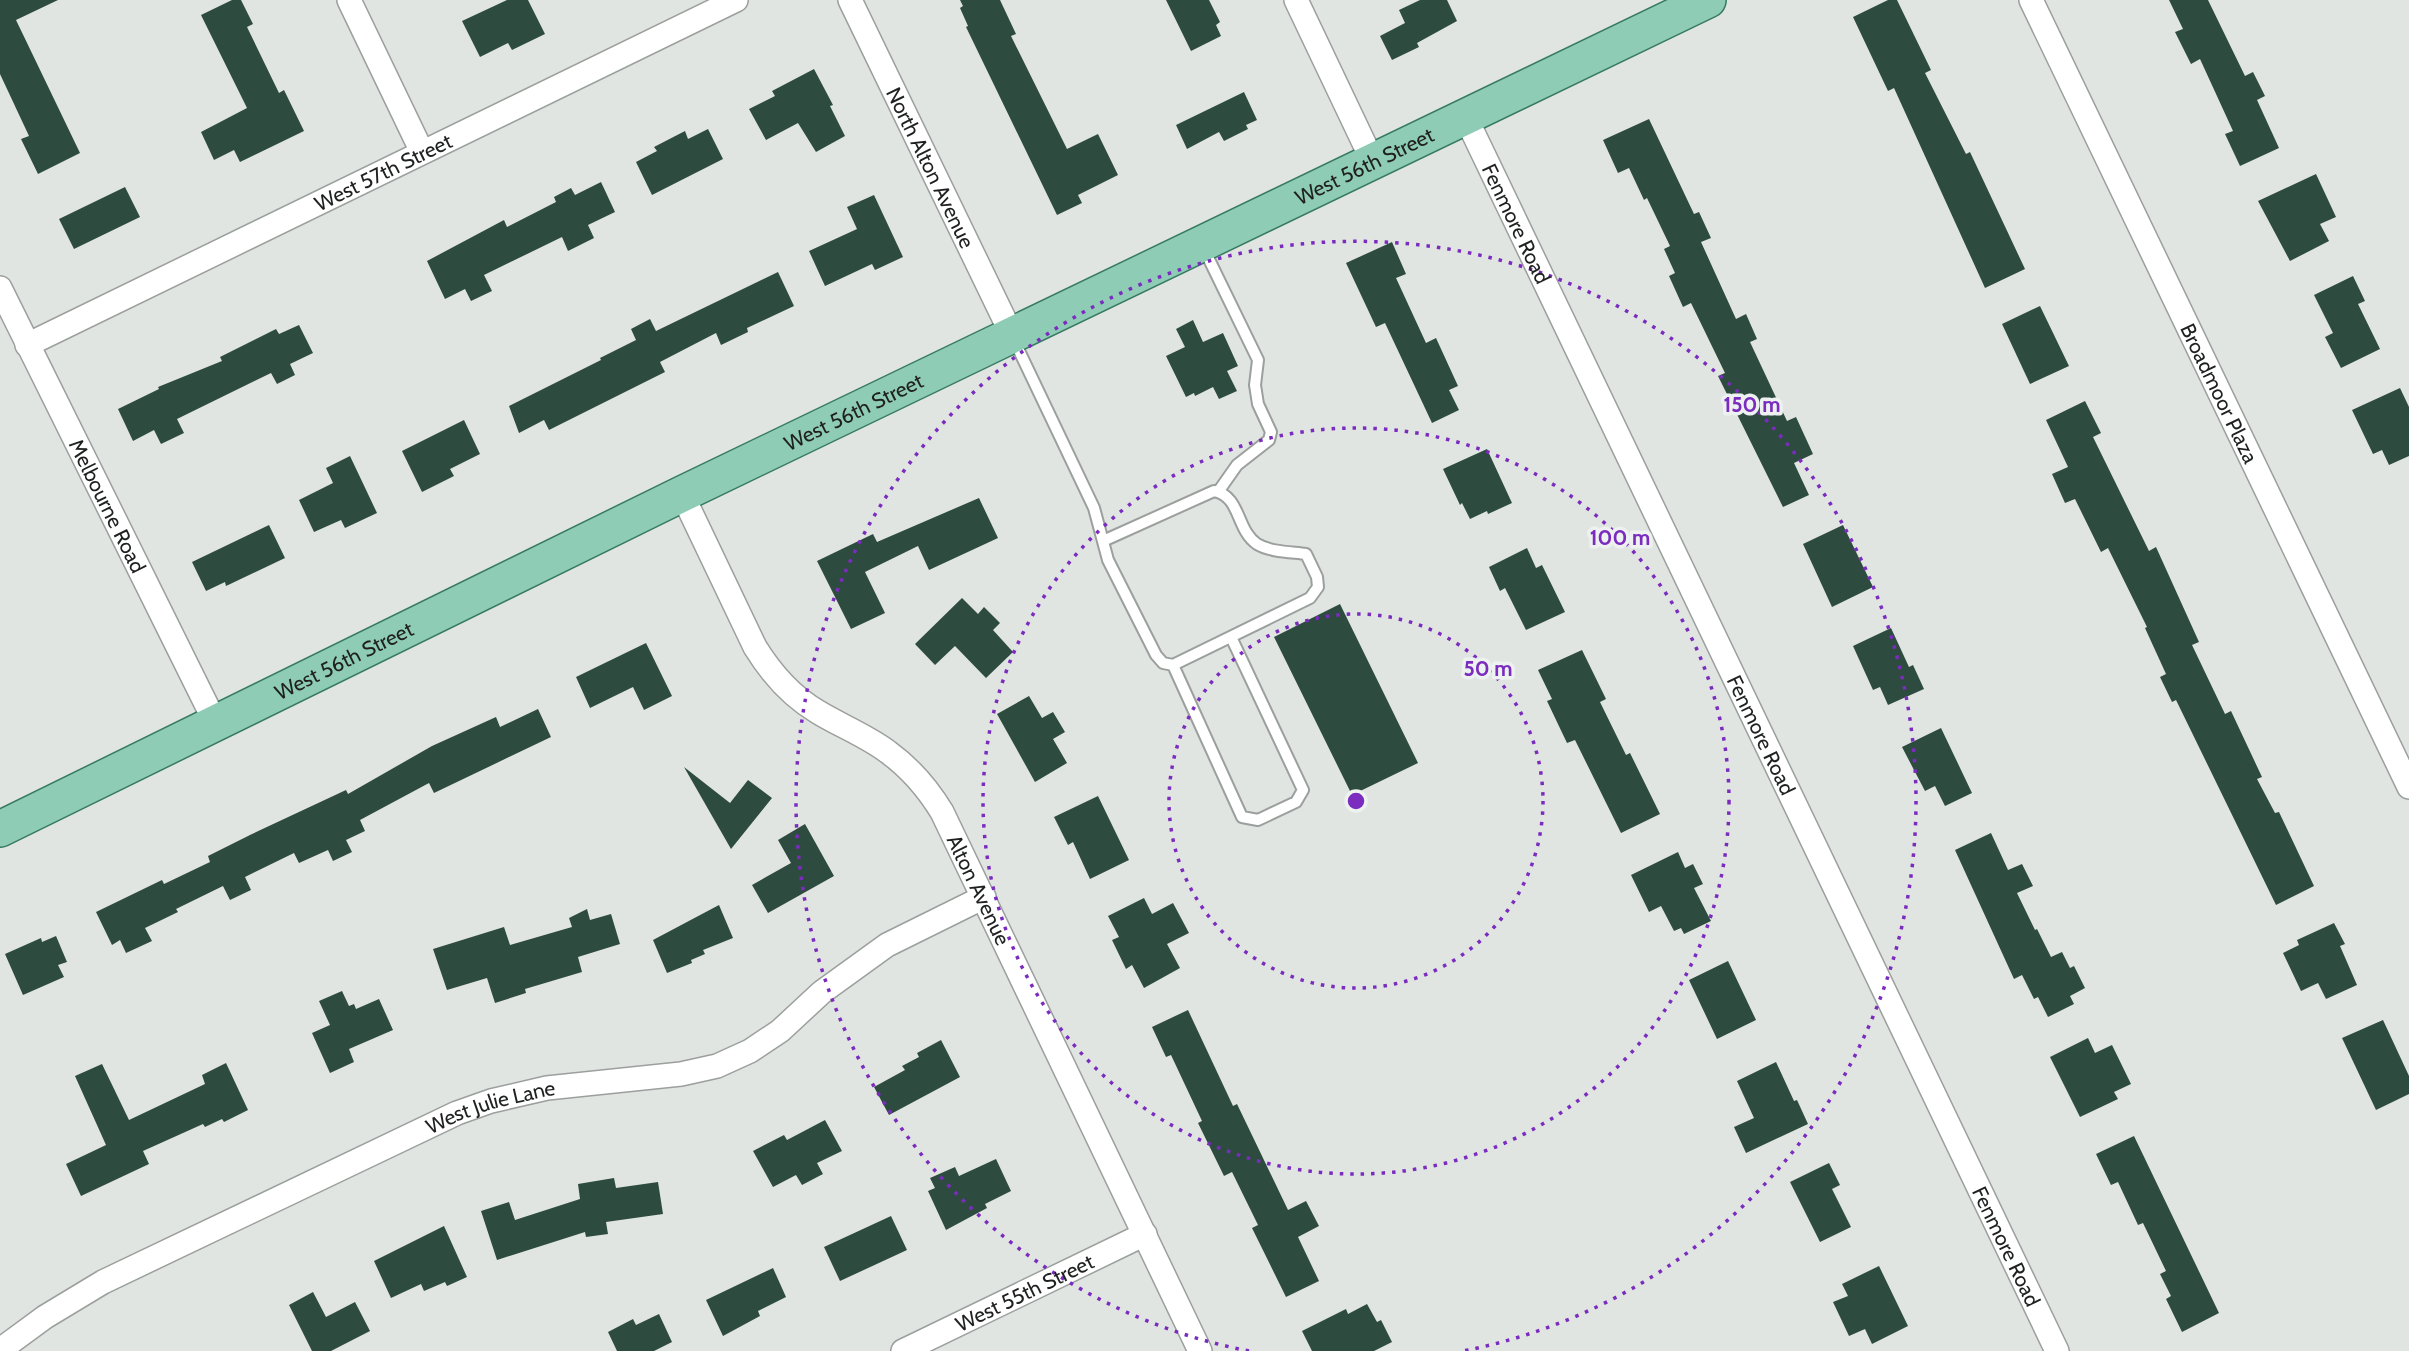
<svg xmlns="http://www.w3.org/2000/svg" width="2409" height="1351" font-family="Cabin,sans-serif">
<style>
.building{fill:#2e4b3f}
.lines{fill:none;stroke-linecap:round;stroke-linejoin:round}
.lane-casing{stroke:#9b9f9d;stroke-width:14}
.street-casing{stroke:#9b9f9d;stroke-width:26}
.primary-casing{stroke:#377a62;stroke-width:38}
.lane{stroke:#fff;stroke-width:10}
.street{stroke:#fff;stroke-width:23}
.primary{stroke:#8fccb6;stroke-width:35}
.ring{fill:none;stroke:#7b2cbf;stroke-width:3.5;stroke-dasharray:3.5 7}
.labels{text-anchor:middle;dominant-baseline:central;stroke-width:7;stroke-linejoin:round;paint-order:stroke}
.street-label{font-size:21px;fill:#1f2020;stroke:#edf2f0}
.centre{fill:#7b2cbf;stroke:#edf2f0;stroke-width:3.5}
.ring-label{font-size:21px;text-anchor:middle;font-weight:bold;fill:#7b2cbf;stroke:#edf2f0;stroke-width:7;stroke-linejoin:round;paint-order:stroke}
</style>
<rect width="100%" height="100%" fill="#e0e5e2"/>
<path class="building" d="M0 0H58L16 20 80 153 38 174 21 139 29 136 0 74Z
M232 0H241L253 24 247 27 279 93 284 90 304 131 240 162 234 150 214 160 201 132 247 108 201 15Z
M507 0H528L545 34 512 50 508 43 480 57 462 21Z
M960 0H1000L1016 34 1011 36 1067 149 1098 134 1118 175 1078 195 1082 203 1057 215 966 27 968 26 960 8 963 6Z
M1166 0H1209L1220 22 1216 25 1221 36 1191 51Z
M1420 0H1447L1457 21 1417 43 1419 47 1392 60 1380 36 1405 23 1399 10Z
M1888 0H1897L1931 70 1925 73 1966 154 1970 152 2025 269 1985 288 1894 88 1888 91 1853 17Z
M2169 0H2208L2245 76 2253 72 2265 96 2257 100 2279 148 2240 166 2225 134 2233 131 2200 59 2191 64 2175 32 2183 29Z
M814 69 833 105 830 106 845 136 816 152 798 123 766 140 749 109 775 96 772 91Z
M1244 92 1257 120 1246 125 1248 129 1224 141 1219 132 1187 149 1176 125Z
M1649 119 1694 214 1699 212 1711 238 1701 242 1736 319 1746 314 1757 339 1750 342 1787 421 1796 417 1813 454 1794 463 1809 495 1783 507 1718 376 1725 373 1691 303 1683 307 1669 276 1675 273 1664 249 1670 246 1647 198 1644 200 1629 168 1618 173 1603 140Z
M708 129 723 159 652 195 636 162 657 151 654 147 685 131 688 139Z
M2316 174 2336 217 2320 224 2329 241 2290 261 2258 201Z
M601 182 615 212 588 225 594 238 568 251 562 237 484 275 492 291 471 301 465 289 445 299 427 261 504 220 507 227 556 202 554 197 571 188 575 195Z
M125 187 140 217 74 249 59 219Z
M874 195 903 257 875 270 872 264 825 286 809 251 857 229 847 207Z
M1392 242 1406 274 1396 278 1426 343 1436 338 1458 386 1449 390 1459 410 1432 423 1385 323 1376 327 1346 263Z
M778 272 794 306 747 328 748 332 721 345 716 333 660 362 665 372 549 430 544 420 519 433 509 406 601 360 600 358 636 340 631 329 650 319 656 331Z
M2353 276 2365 301 2358 304 2380 349 2341 368 2325 337 2333 333 2314 295Z
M2040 306 2069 366 2030 384 2002 324Z
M1193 320 1203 342 1223 333 1238 366 1227 371 1237 391 1219 399 1213 387 1195 396 1194 393 1186 397 1166 356 1185 347 1176 329Z
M299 325 313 353 290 364 295 375 277 384 271 373 177 419 184 433 161 444 154 430 133 441 118 409 159 389 158 387 222 361 220 357 276 329 279 334Z
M2400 388 2409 407V456L2389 465 2382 450 2373 454 2352 410Z
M2085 401 2101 433 2093 437 2149 551 2156 547 2199 642 2192 645 2225 714 2231 711 2262 777 2257 779 2275 813 2279 812 2314 886 2276 905 2176 700 2172 702 2160 677 2166 674 2145 628 2147 627 2108 548 2101 552 2075 499 2065 503 2052 474 2068 467 2046 420Z
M464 420 480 454 450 469 454 476 422 492 402 451Z
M1487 449 1512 503 1488 514 1487 511 1470 519 1462 503 1460 505 1443 469Z
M350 456 377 513 345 528 341 520 314 532 299 500 333 483 326 468Z
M979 498 998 538 929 570 918 546 865 572 885 613 851 629 817 561 873 534 877 542Z
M269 525 285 558 226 586 225 582 206 591 192 562Z
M1843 525 1873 587 1832 607 1803 544Z
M1527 548 1536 568 1542 565 1565 612 1526 630 1505 588 1500 591 1489 567Z
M962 598 978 614 984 607 1000 623 993 630 1013 652 986 678 955 646 935 665 915 644Z
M1340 604 1418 763 1352 795 1274 637Z
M1891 628 1909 667 1913 665 1924 689 1888 705 1880 687 1873 690 1853 646Z
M646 643 672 696 644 710 633 687 590 708 576 677Z
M1582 650 1606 699 1600 702 1626 755 1630 753 1660 814 1621 833 1575 740 1567 743 1547 701 1552 699 1538 670Z
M1029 696 1042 718 1053 712 1065 732 1053 739 1067 763 1035 782 997 714Z
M538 709 551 737 434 793 429 783 360 820 365 831 346 840 352 852 333 861 328 850 299 863 294 853 245 877 251 890 230 900 223 886 176 909 178 912 145 928 152 941 126 953 120 940 112 945 96 912 162 880 164 884 210 862 208 856 252 834 346 790 348 794 432 746 496 717 500 727Z
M1941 728 1972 793 1945 806 1935 786 1925 791 1902 747Z
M684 767 730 803 748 780 772 798 731 849Z
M1098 796 1129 860 1090 879 1073 842 1068 845 1054 817Z
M805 824 834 876 768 913 752 885 791 863 778 840Z
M1991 833 2008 870 2022 864 2033 886 2017 893 2035 930 2037 929 2051 957 2062 952 2070 968 2074 966 2085 988 2070 996 2074 1004 2048 1017 2038 997 2034 999 2022 975 2014 979 1955 850Z
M1678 852 1685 868 1693 864 1703 884 1694 888 1711 921 1684 934 1681 928 1674 931 1661 906 1649 912 1631 875Z
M1144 898 1152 914 1173 903 1189 933 1167 944 1180 968 1144 988 1132 965 1126 969 1112 940 1119 937 1108 916Z
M719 905 733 938 703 950 705 954 691 960 692 963 667 973 653 940Z
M587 909 590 920 611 914 620 944 578 957 582 972 525 989 526 993 495 1003 487 978 447 990 433 949 504 927 510 945 572 927 569 918Z
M2334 923 2345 944 2340 946 2357 985 2326 999 2318 983 2301 991 2283 953 2299 945 2297 940Z
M56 936 67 962 58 965 64 977 23 995 5 954 41 938 42 942Z
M1728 961 1756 1020 1717 1039 1689 980Z
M342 991 349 1006 354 1004 356 1009 379 999 393 1030 349 1049 354 1062 330 1073 312 1033 330 1025 319 1001Z
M1188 1010 1233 1106 1237 1104 1288 1210 1306 1201 1319 1226 1298 1237 1319 1281 1286 1297 1252 1228 1258 1225 1232 1172 1224 1176 1198 1123 1202 1121 1171 1055 1166 1057 1152 1027Z
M2383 1020 2409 1076V1094L2376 1110 2342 1038Z
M2088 1038 2095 1053 2112 1045 2131 1084 2114 1092 2118 1099 2080 1117 2050 1057Z
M941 1040 960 1077 889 1115 874 1087 905 1070 902 1066 919 1057 917 1053Z
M1776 1062 1794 1101 1797 1100 1808 1124 1746 1153 1734 1127 1754 1118 1737 1081Z
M226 1063 248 1110 224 1122 222 1119 205 1127 203 1124 143 1151 149 1164 81 1196 66 1164 106 1145 75 1076 102 1064 129 1120 205 1084 202 1075Z
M825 1120 842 1151 817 1163 823 1174 802 1185 796 1175 773 1187 753 1151 784 1135 787 1140Z
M2134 1136 2219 1313 2182 1332 2166 1299 2171 1296 2160 1274 2166 1271 2143 1223 2138 1225 2118 1182 2111 1185 2096 1154Z
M996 1159 1011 1191 985 1204 987 1208 946 1230 928 1191 935 1188 930 1178 955 1167 959 1176Z
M1829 1163 1840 1185 1832 1189 1851 1227 1820 1242 1790 1182Z
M614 1178 616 1188 658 1182 663 1214 606 1222 608 1234 586 1237 585 1232 497 1260 481 1211 509 1202 515 1220 580 1199 578 1184Z
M891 1216 907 1250 840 1281 824 1247Z
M444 1226 467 1277 447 1286 445 1282 424 1291 421 1284 391 1298 374 1261Z
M1879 1266 1908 1326 1872 1344 1865 1329 1849 1336 1833 1302 1848 1296 1842 1284Z
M773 1268 786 1297 758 1311 760 1316 723 1336 706 1300Z
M313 1292 326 1317 355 1302 370 1331 331 1351H312L289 1305Z
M1367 1304 1377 1322 1381 1320 1392 1342 1374 1351H1312L1302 1331 1346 1309 1348 1314Z
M659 1314 672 1342 654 1351H617L608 1332 633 1319 636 1325Z"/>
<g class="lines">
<g class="lane-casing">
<path id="lane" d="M1203 247 1258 360 1255 385 1258 404 1271 432 1269 440 1237 465 1218 492
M1013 338 1094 508 1108 560 1156 655 1163 663 1173 665 1310 598 1318 587 1317 577 1306 554C1291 552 1270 552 1257 544 1236 530 1241 496 1214 491L1103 541
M1173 665 1242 817 1258 820 1296 802 1303 790 1231 637"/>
</g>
<g class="street-casing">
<g id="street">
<path d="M349 0 422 152"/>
<path id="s1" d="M850 0 1012 335"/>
<path d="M1296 0 1373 162"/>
<path id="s2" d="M2031 0 2409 787"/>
<path id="s3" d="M1466 118 2057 1351"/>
<path id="s4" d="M0 288 216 724"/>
<path id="s5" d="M27 345 736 0"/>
<path id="s6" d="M682 494 755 647C771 673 791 696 818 712 841 726 867 736 888 752 910 768 928 789 942 812L1200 1351"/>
<path id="s7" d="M0 1350 45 1317 103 1282 457 1113 491 1101 547 1088 681 1074 717 1066 750 1051 780 1031 822 992 887 945 984 897"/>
<path id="s8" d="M903 1351 1145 1234"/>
</g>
</g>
<g class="primary-casing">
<g id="primary">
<path id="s9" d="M0 829 682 494 1708 0"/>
</g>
</g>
<use href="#lane" class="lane"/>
<use href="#street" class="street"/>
<use href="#primary" class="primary"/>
</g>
<g class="ring">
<circle cx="1356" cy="801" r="187"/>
<circle cx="1356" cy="801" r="373"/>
<path d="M1249 1351A560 560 0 1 1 1463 1351"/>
</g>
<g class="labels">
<g class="street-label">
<text stroke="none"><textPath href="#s9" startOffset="1517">West 56th Street</textPath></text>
<text stroke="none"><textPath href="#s1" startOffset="186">North Alton Avenue</textPath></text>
<text stroke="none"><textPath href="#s5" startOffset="396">West 57th Street</textPath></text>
<text stroke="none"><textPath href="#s3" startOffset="117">Fenmore Road</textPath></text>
<text stroke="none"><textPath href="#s2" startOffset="436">Broadmoor Plaza</textPath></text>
<text stroke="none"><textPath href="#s9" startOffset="950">West 56th Street</textPath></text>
<text stroke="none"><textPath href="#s4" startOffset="243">Melbourne Road</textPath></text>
<text stroke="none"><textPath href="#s9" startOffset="383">West 56th Street</textPath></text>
<text stroke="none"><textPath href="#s3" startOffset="684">Fenmore Road</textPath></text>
<text stroke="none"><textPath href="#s6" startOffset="509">Alton Avenue</textPath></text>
<text stroke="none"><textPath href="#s7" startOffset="550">West Julie Lane</textPath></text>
<text stroke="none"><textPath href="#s3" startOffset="1251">Fenmore Road</textPath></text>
<text stroke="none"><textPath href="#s8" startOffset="135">West 55th Street</textPath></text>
</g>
</g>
<circle cx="1356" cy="801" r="10" class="centre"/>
<g class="ring-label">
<text x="1752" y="412">150 m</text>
<text x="1620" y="545">100 m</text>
<text x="1488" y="676">50 m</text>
</g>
</svg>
